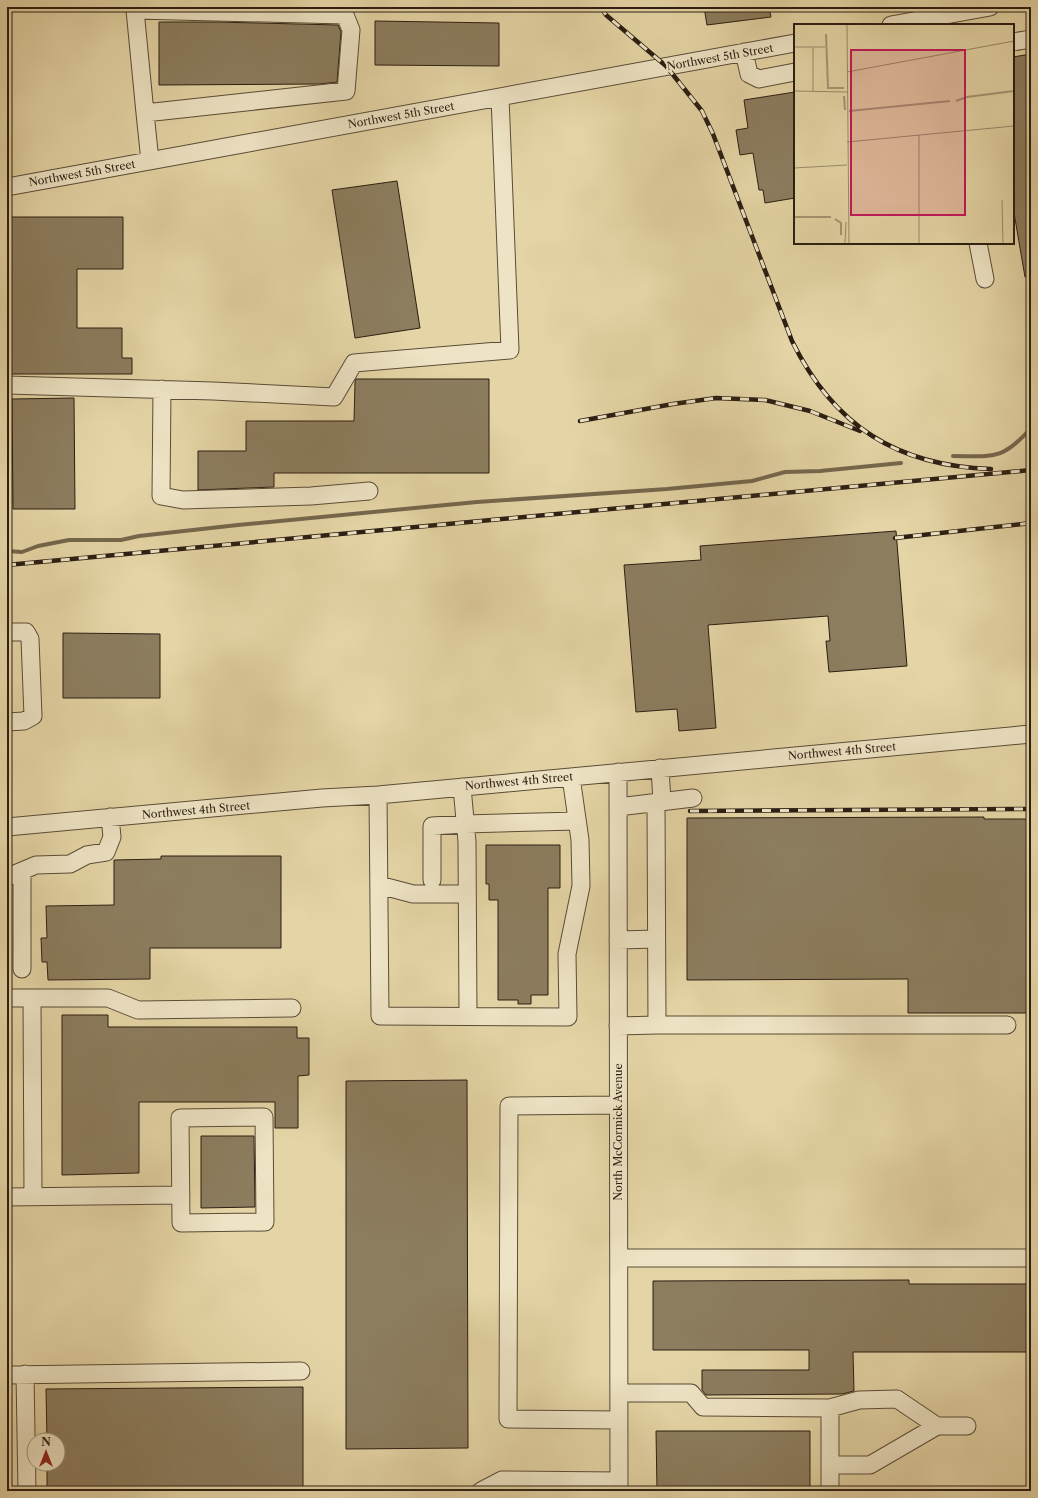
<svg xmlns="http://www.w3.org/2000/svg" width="1038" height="1498" font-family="'Libre Caslon Text',serif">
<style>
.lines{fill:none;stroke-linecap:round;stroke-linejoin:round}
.stream{stroke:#75674d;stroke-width:4}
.building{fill:#8c7d5f;stroke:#2b1e12}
.minor-casing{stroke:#5a4c37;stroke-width:19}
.minor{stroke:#eee4c5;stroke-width:17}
.rail-casing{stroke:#2b1e12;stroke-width:4.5}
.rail{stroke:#eee4c5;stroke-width:3;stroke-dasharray:9;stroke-linecap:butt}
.labels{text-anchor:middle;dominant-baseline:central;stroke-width:4;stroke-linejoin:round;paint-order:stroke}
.street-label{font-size:11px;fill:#2b1e12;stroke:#eee4c5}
.inset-river{fill:none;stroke:#a69774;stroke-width:2}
.inset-road{fill:none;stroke:#9b8c6b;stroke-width:1}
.view{fill:#c2185b;fill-opacity:0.15;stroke:#c2185b;stroke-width:2}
.inset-edge{fill:none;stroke:#2b1e12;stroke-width:2}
</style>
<rect width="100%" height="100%" fill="#e5d5a6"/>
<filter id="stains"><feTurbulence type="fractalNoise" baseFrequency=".005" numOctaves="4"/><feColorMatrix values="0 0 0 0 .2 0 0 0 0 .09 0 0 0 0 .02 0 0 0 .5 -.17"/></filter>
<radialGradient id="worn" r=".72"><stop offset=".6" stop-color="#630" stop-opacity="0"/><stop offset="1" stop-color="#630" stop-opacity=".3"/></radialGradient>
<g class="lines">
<path class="stream" d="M953 456C993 456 1002 461 1031 428
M7 551 22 552 38 546 69 540H121L139 536 238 525 477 502 667 489 752 481 785 472 820 471 901 463"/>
</g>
<path class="building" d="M704 7H769L771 17 707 25Z
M375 21 499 23V66L375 65Z
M159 22H217L338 25 341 32 337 82 320 84 159 85Z
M1031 54V276L1025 277 1013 207V57Z
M795 92V198L765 203 763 190H759L753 153 740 155 736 130 748 128 744 100Z
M397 181 420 328 355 338 332 190Z
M7 217H123V269H77V328H122V358H132V374H7Z
M356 379H489V473H274V487L198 490V451H246V421H354L355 382Z
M74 398 75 509H13L12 399Z
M896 531 907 666 829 672 826 641H830L828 616 708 625 716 728 679 731 677 709 636 712 624 565 701 560 700 546Z
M63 633 160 634V698H63Z
M984 817V819H1031V1013H908V979L687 980V818Z
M486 845H560V888H548V995H531V1004H518V1000H498V900H489V884H486Z
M161 856H281V948H150V979L48 980 47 962H42L41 938H47L46 906 114 905V860L161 859Z
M62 1015H108V1027H297V1038H309V1075L298 1076V1128H275V1102H139V1173L62 1175Z
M467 1080 468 1448 346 1449V1081Z
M201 1136H254L255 1207 201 1208Z
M909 1280V1284H1031V1352H853L854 1391 842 1394 706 1395 702 1390V1370H809V1350H653V1281Z
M303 1387V1491H47V1464H58V1440H47L46 1389Z
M656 1431H810V1491H657Z"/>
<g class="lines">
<g class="minor-casing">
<path id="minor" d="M891 25 990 7
M1013 42 1031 39
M744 52 749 74 759 79 795 72
M145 113 346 91 351 30 345 15 135 10 145 113 150 161
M7 187 795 43
M978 243 985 279
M7 385 213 391 334 397 354 363 510 350 500 97
M162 389 161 496 183 500 311 496 369 491
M7 632H26L30 639 33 716 24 721 7 722
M660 768 662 802
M618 772 619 1491
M462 787 467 842 468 1016
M378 795 380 1016 568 1017 567 954 581 886 580 840 571 777
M618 807 693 798
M7 827 322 798 378 795 1031 734
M7 876H10L36 865 70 864 87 855 106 852 112 837 110 817
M432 880V826L465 824 577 821
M379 885 413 894H467
M618 940 656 939
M22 969V871
M7 998H108L138 1010 292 1008
M32 998 33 1197
M657 1025H1007
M618 1026 657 1025 656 802
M618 1105 509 1106 508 1419 619 1420
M264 1117 265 1222 181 1223 180 1118Z
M7 1197 181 1195
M619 1258H1031
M25 1374 27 1491
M7 1375 301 1371
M619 1393H691L703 1407 830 1408V1491
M830 1408 859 1400 897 1399 937 1426H967
M830 1465H870L937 1426
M481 1491 502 1480 619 1481"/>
</g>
<use href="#minor" class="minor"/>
<g class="rail-casing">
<path id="rail" d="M601 7 606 15 666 66 702 111 713 134 792 341C834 426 897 466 991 469
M580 421 673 404 716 398 765 400 810 411 860 431
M895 538 1031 523
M7 565 1031 470
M690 811 1031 809"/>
</g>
<use href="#rail" class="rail"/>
</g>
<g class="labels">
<g class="street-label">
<text transform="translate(720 57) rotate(-10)">Northwest 5th Street</text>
<text transform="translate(401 115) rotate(-10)">Northwest 5th Street</text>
<text transform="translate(82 173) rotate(-10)">Northwest 5th Street</text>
<text transform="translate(842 751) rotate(-5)">Northwest 4th Street</text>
<text transform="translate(519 781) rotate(-5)">Northwest 4th Street</text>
<text transform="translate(196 810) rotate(-5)">Northwest 4th Street</text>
<text transform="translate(618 1132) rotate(-90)">North McCormick Avenue</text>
</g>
</g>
<g transform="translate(794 24)">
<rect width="220" height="220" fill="#e5d5a6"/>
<path class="inset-river" d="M32 10 34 64H50M50 72 51 86M162 77 173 73 220 67M55 87 156 77M0 193H37M41 195 47 199V211"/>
<path class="inset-road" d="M53 0 55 220M0 23H31M19 24V68M53 48 220 17M0 67 53 68M125 111V220M53 118 220 102M0 144 53 141M208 176 209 220M51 220 52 198"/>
<path class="view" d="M57 26H171V191H57Z"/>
<rect width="220" height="220" class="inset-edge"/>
</g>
<rect width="1038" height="1498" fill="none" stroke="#e5d5a6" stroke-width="24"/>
<rect x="8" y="8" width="1022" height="1482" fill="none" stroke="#2b1e12" stroke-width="2"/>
<rect x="12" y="12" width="1014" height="1474" fill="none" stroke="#2b1e12"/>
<g transform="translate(46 1452)"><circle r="19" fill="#eee4c5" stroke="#a0957d"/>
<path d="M0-3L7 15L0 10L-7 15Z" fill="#8f2418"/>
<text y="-6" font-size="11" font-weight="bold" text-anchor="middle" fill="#2b1e12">N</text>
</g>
<rect width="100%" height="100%" filter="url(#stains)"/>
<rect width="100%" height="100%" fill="url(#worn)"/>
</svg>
